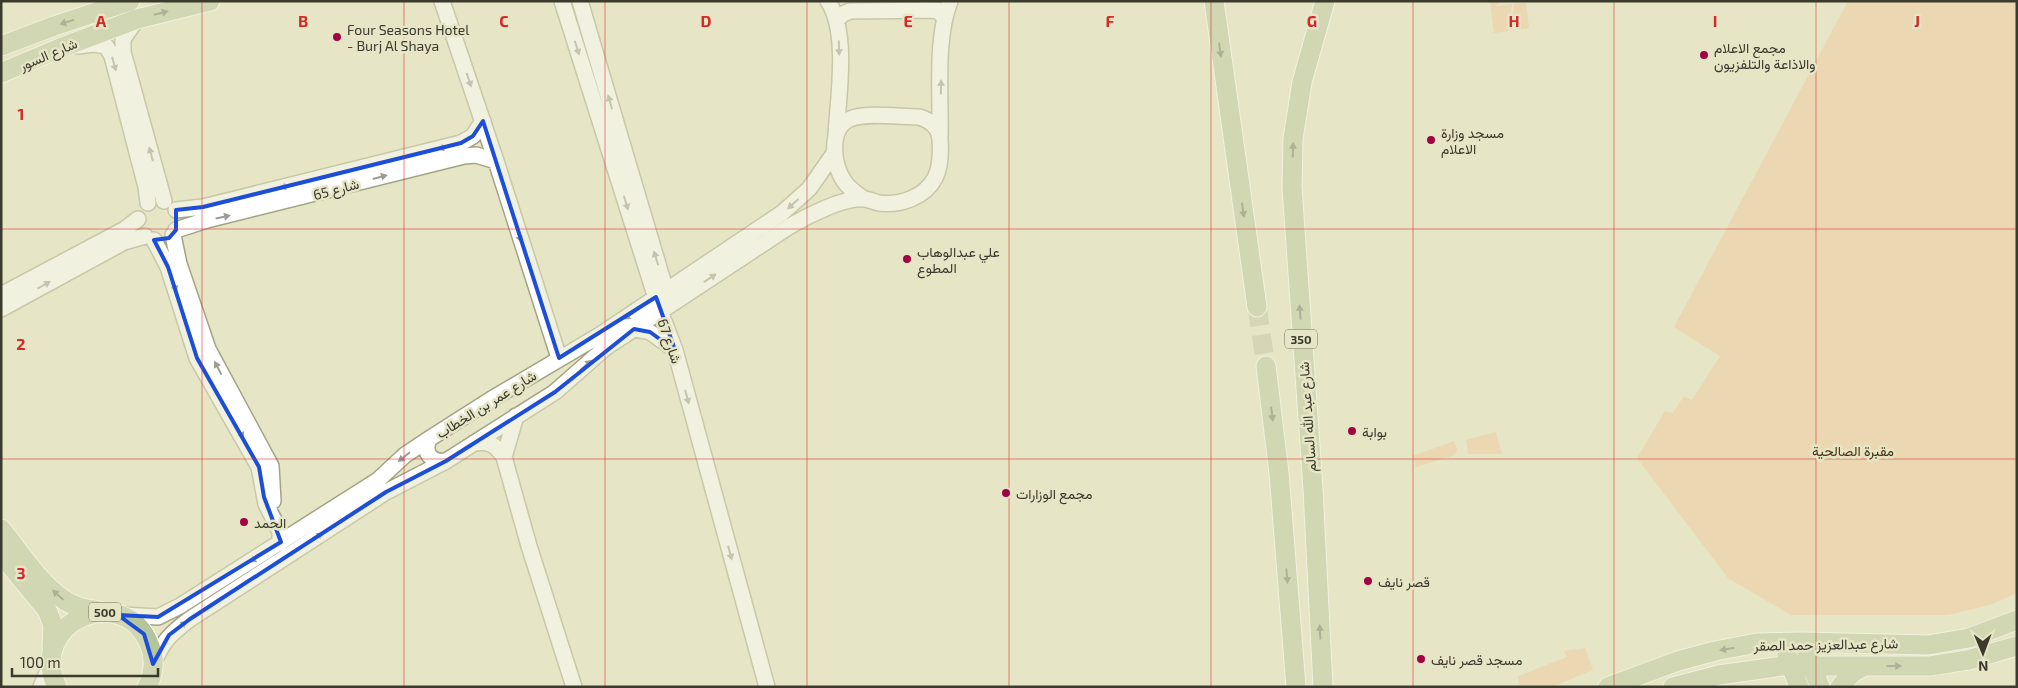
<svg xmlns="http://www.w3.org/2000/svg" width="2018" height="688" font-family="'Exo 2',Vazirmatn,sans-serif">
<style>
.green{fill:#f1c599}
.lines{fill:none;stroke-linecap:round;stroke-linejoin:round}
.major-tunnel{stroke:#c4c3a7;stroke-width:19;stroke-dasharray:19 9;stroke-linecap:butt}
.minor-casing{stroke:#a4a384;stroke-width:18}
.major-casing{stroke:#fff;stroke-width:21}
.minor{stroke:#fff;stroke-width:15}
.major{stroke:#b5c59b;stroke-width:19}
.oneway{fill:#6b7259}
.oneway2{fill:#9c9c96}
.marked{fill:none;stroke:#1d4ed8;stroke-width:4;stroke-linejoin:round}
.grid{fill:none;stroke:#d62828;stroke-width:1;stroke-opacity:0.55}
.poi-dot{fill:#a00343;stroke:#e6e5c5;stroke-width:2}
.labels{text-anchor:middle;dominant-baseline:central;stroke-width:5;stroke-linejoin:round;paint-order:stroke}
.shield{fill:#e6e5c5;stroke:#6e6d5b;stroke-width:1}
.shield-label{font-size:12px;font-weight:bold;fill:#3a3a2d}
.poi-label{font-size:14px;fill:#3a3a2d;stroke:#e6e5c5;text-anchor:start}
.street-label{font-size:14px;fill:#3a3a2d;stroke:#e6e5c5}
.park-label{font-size:14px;fill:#4c3213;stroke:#e6e5c5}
.grid-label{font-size:16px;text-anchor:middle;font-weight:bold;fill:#d62828;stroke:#e6e5c5;stroke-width:5;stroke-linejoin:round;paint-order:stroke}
</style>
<rect width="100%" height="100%" fill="#e6e5c5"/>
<path class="green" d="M1490 1H1511L1497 4V6L1512 4 1511 13 1506 18 1511 23 1516 18 1513 13 1514 4 1526 3 1529 28 1494 33Z
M1848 1H2017V593L1990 605 1948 615H1791L1728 578 1637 458 1665 411 1673 413 1684 396 1692 400 1720 356 1674 327Z
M1496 432 1502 454H1468L1466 440Z
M1454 441 1457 449 1455 455 1416 467 1413 456Z
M1585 648 1593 670 1552 687H1520L1518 676 1567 657 1564 651Z"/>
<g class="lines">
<path class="major-tunnel" d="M1257 307 1266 366"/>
<g class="minor-casing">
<path id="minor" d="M442 1 496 161 559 358
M562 1 660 311 675 350 767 687
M580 1 668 298
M828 1C849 33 838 98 836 135
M137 19 123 39V52L164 201
M837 20 843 14 850 11 937 10 944 17
M78 46 94 44 106 46 112 56 146 187 148 203
M940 136C941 94 935 40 950 1
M176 210 203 207 461 143 473 136 483 121
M176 230 207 220 464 156 476 155 496 161
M173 235 179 264 208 349 271 466 273 501
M154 240 168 267 197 358 259 467 266 504 280 532V543
M1 295 125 229 138 219
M1 309 124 242 145 236
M634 329 650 332 674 349
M429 439C423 453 431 463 446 461
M474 443C489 441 495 444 504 457L529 546 574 687
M504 457 516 416
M123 615 158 617 180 606 378 480 405 455 429 439 490 400 600 335 782 213 809 189 835 152
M153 664C163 641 170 634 190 619L386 492 446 461 555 392 605 348 790 226C807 216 844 197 864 199 869 199 874 202 879 203 900 206 925 197 935 178 941 166 941 153 940 140 940 128 930 120 919 117 901 117 866 112 850 119 828 128 833 166 844 181 849 189 857 194 864 199
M41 687 51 663"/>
</g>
<g class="major-casing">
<path id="major" d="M1214 1 1257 307
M1 46 54 26 130 1
M1 73 60 48 137 19 210 1
M1266 366 1279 473 1296 687
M1 529C20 552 38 582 63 599 73 607 87 609 99 611
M1 554 47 610 53 625 52 648
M1807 654 1820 687
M1787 655 1799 687
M57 687C26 621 125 580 150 646 155 659 154 674 147 687
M1323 687 1313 489 1292 187 1293 139 1302 82 1325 1
M1608 687 1678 661 1715 651 1757 643 1802 642 1928 645 1969 638 2017 620
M1673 687 1719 675 1782 666H1930L1968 660 2017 646
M1840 687 1852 673 1865 666"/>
</g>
<use href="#minor" class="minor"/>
<use href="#major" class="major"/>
</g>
<defs><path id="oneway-solid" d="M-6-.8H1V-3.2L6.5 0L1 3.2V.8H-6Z" transform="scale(1.25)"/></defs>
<g class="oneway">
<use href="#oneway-solid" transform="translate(161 13) rotate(-14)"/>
<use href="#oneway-solid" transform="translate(67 22) rotate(162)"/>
<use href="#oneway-solid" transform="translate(1220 50) rotate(82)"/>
<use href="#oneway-solid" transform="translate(1293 150) rotate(-88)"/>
<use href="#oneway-solid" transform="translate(1243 210) rotate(82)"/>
<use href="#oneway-solid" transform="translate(1300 312) rotate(-94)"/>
<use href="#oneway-solid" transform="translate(1272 414) rotate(83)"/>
<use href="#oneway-solid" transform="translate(1287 576) rotate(85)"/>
<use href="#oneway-solid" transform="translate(58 595) rotate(-138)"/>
<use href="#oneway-solid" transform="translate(1320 632) rotate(-93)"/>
<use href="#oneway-solid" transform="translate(1727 649) rotate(170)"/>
<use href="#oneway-solid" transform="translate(1894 666)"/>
</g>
<g class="oneway2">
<use href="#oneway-solid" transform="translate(577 48) rotate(73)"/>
<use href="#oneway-solid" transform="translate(839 48) rotate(88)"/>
<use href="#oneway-solid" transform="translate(114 64) rotate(75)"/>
<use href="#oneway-solid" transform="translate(469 80) rotate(72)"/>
<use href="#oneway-solid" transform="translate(941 87) rotate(-89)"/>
<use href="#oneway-solid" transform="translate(610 102) rotate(-106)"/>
<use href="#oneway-solid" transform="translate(445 147) rotate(166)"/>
<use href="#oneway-solid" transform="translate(151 154) rotate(-105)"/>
<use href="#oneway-solid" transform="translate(380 177) rotate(-15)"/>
<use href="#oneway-solid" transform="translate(287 186) rotate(166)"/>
<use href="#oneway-solid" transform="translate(626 203) rotate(73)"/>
<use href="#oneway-solid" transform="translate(793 204) rotate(138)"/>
<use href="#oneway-solid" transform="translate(223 217) rotate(-12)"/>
<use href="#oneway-solid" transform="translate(519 235) rotate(72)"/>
<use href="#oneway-solid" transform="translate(656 258) rotate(-107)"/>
<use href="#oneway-solid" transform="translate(710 278) rotate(-33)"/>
<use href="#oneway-solid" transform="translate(44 285) rotate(-29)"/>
<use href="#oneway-solid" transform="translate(174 285) rotate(73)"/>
<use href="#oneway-solid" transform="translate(630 315) rotate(146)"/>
<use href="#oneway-solid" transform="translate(586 365) rotate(-41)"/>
<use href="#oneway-solid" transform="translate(218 368) rotate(-118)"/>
<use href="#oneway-solid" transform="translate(687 397) rotate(75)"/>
<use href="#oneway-solid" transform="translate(240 432) rotate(60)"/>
<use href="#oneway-solid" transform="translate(404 457) rotate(141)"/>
<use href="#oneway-solid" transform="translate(317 537) rotate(-33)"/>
<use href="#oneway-solid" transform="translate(730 553) rotate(75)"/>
<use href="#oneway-solid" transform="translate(256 558) rotate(147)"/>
<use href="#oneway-solid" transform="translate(181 626) rotate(-37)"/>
</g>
<path d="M0 0H2018V688H0ZM483 121 559 358 656 297 675 350 650 332 634 329 555 392 446 461 386 492 190 619 169 635 153 664 144 634 118 615 158 617 281 542 264 497 259 467 197 358 168 267 154 240 169 238 176 230V210L203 207 461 143 473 136Z" fill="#e6e5c5" fill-opacity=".55" fill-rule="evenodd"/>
<path class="marked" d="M483 121 559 358 656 297 675 350 650 332 634 329 555 392 446 461 386 492 190 619 169 635 153 664 144 634 118 615 158 617 281 542 264 497 259 467 197 358 168 267 154 240 169 238 176 230V210L203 207 461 143 473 136Z"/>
<path class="grid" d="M202 1V687M404 1V687M605 1V687M807 1V687M1009 1V687M1211 1V687M1413 1V687M1614 1V687M1816 1V687M1 229H2017M1 459H2017"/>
<g class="poi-dot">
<circle cx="337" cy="37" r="5"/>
<circle cx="1704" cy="55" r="5"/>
<circle cx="1431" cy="140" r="5"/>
<circle cx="907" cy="259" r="5"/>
<circle cx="1352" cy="431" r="5"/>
<circle cx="1006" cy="493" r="5"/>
<circle cx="244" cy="522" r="5"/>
<circle cx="1368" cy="581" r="5"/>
<circle cx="1421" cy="659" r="5"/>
</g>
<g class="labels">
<g class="shield">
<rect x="1285" y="329.5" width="32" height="19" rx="4"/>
<rect x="89" y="602.5" width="32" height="19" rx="4"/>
</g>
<g class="shield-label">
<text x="1301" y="339">350</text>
<text x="105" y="612">500</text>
</g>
<g class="poi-label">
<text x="347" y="29">Four Seasons Hotel<tspan x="347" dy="16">- Burj Al Shaya</tspan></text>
<text x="1714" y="47">مجمع الاعلام<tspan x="1714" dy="16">والاذاعة والتلفزيون</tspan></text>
<text x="1441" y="132">مسجد وزارة<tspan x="1441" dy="16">الاعلام</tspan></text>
<text x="917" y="251">علي عبدالوهاب<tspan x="917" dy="16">المطوع</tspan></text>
<text x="1362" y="431">بوابة</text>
<text x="1016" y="493">مجمع الوزارات</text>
<text x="254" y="522">الحمد</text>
<text x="1378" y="581">قصر نايف</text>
<text x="1431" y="659">مسجد قصر نايف</text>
</g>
<g class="street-label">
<text transform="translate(48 54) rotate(-23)">شارع السور</text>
<text transform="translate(336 189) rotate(-15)">شارع 65</text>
<text transform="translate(670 341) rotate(71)">شارع 67</text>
<text transform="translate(486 404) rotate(-32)">شارع عمر بن الخطاب</text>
<text transform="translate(1307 417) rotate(-94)">شارع عبد الله السالم</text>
<text transform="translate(1826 644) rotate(-1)">شارع عبدالعزيز حمد الصقر</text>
</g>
<g class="park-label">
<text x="1853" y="450">مقبرة الصالحية</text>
</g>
</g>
<g class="grid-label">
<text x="101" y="27">A</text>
<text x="303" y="27">B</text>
<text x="504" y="27">C</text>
<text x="706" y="27">D</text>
<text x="908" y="27">E</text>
<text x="1110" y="27">F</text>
<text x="1312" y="27">G</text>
<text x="1514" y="27">H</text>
<text x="1715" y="27">I</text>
<text x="1917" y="27">J</text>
<text x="21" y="120">1</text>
<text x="21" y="350">2</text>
<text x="21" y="579">3</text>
</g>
<rect width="2018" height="688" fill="none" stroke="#3a3a2d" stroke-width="5"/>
<g transform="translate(1983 653) rotate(179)" stroke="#e6e5c5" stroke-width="4" paint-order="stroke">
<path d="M0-4L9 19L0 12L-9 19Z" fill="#3a3a2d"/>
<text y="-8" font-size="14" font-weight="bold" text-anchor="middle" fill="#3a3a2d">N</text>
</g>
<path d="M12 668v8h146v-8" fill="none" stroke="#3a3a2d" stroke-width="2.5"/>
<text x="20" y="668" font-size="15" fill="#3a3a2d" stroke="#e6e5c5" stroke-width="4" paint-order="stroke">100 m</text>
</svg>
